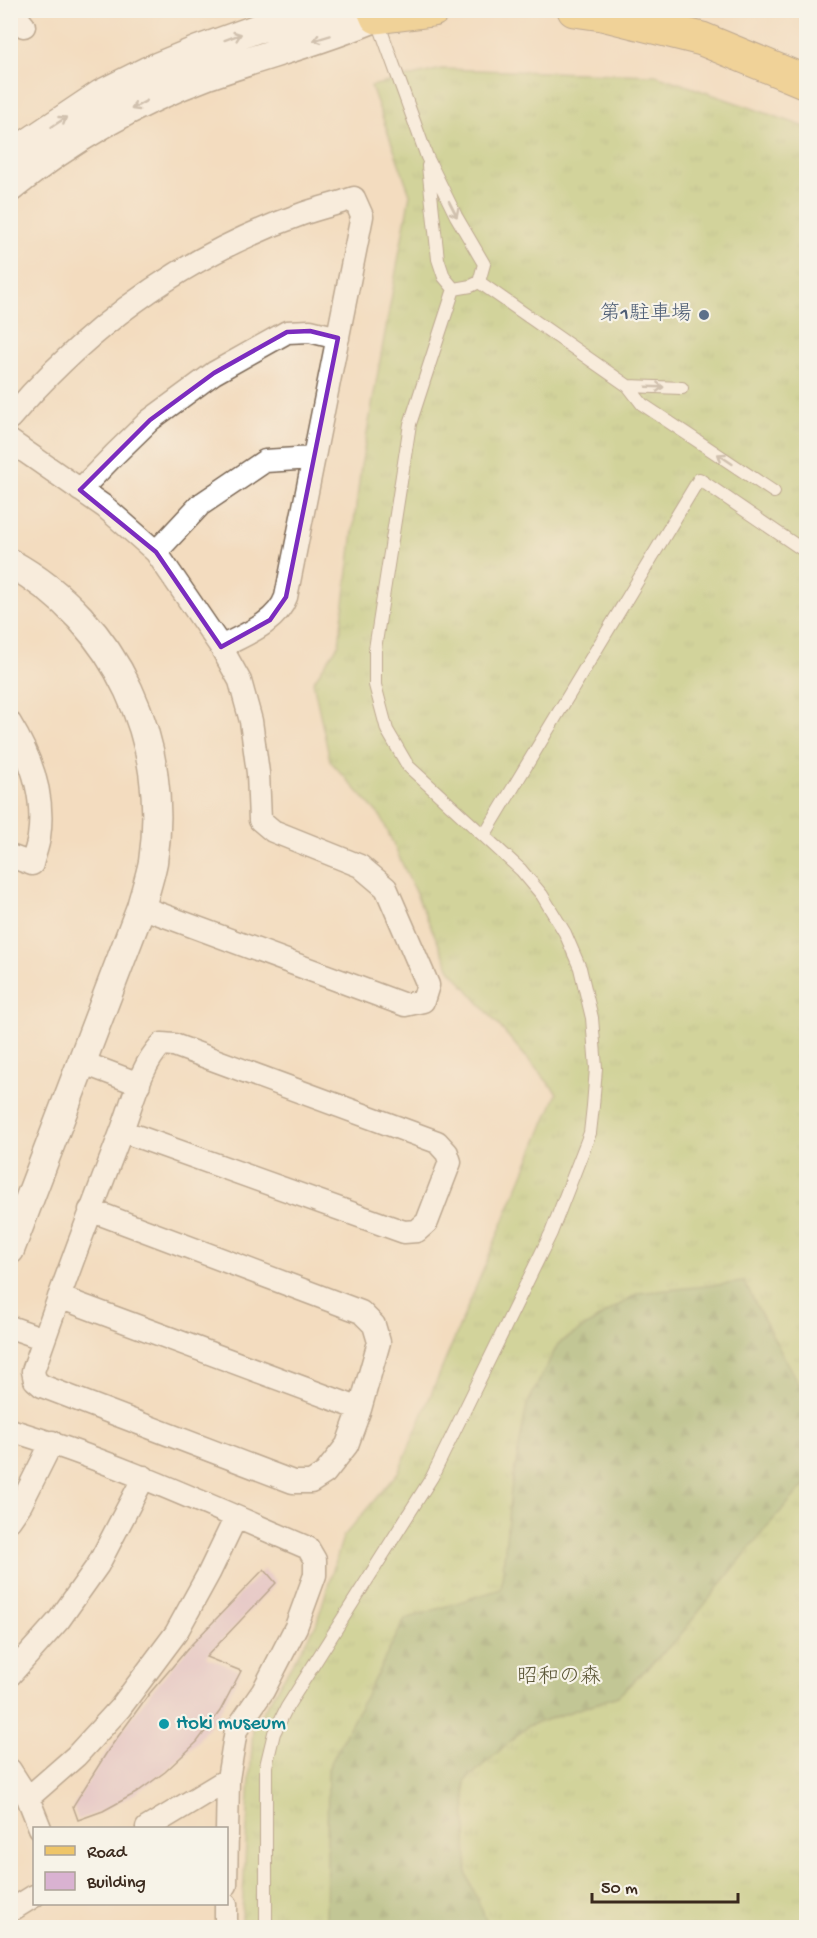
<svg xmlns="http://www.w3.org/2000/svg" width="817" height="1938" font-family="'Gochi Hand','Klee One',sans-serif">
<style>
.grass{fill:url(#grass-tufts);stroke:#737946;stroke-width:1.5}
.forest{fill:url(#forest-firs);stroke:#626b40;stroke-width:1.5}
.building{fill:#d9b2d1}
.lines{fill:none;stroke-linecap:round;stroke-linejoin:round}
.service-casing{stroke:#7b6856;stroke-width:14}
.minor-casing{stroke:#7b6856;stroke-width:25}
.tertiary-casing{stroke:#7b6856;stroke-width:31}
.primary-casing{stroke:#7b6856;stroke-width:35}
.service{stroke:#fff;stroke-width:12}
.minor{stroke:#fff;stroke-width:22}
.tertiary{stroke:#fff;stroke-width:28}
.primary{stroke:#eec569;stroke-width:33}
.oneway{stroke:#a79f9a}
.marked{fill:none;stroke:#7b2cbf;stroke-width:4.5;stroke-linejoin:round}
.service-dot{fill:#5c6f8a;stroke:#f7f3e8;stroke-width:2}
.culture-dot{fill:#0f9aa8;stroke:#f7f3e8;stroke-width:2}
.labels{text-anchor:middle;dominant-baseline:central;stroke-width:4.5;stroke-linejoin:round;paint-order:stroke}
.service-label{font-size:21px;fill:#4e5e75;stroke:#f7f3e8;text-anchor:end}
.park-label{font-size:21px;fill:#575232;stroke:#f7f3e8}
.culture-label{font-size:21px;fill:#0d838f;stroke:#f7f3e8;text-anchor:start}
</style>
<defs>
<pattern id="grass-tufts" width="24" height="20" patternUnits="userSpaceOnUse" patternTransform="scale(1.5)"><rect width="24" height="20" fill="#abc86f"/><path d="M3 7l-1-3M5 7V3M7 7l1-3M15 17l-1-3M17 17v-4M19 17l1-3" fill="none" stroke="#8ca35b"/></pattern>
<pattern id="forest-firs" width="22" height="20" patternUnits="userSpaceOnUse" patternTransform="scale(1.5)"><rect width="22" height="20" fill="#88ac62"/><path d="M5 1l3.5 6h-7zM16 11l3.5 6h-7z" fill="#708c50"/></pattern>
</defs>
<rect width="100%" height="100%" fill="#f7f3e8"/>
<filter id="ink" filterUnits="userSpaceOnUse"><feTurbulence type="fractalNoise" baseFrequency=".0167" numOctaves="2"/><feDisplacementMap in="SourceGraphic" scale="12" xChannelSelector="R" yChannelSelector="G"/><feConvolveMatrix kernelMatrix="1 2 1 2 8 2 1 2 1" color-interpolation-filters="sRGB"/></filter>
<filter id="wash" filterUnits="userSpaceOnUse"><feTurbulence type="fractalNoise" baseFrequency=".008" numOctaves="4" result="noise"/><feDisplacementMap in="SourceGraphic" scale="24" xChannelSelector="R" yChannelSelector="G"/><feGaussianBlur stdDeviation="1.35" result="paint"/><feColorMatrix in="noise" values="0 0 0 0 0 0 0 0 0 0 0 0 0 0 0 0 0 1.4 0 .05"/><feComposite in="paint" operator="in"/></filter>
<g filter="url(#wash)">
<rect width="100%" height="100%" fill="#f3dcbf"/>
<path class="grass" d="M441 69 656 75 806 127V1927L241 1928 253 1728 316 1625 343 1537 399 1471 557 1093 450 969 381 817 330 761 313 682 339 644 361 466 410 194 371 86Z"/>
<path class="forest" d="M744 1282 806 1399V1483L765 1529 677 1639 618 1696 528 1726 465 1781 467 1875 489 1927H326L328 1769 405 1619 501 1589 511 1489 527 1405 558 1344 638 1293Z"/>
<g id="blocks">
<path class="building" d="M264 1569 276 1583 206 1657 241 1671 220 1711 197 1742 165 1772 136 1793 103 1811 78 1820 73 1806 109 1749 149 1694 191 1645Z"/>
</g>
</g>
<g filter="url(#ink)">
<use href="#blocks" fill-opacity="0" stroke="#7b6856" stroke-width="1.5"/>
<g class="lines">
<g class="service-casing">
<path id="service" d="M377 19 427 157 456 216 484 264 479 282 471 286 454 289
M428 166 438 259 444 277 454 289
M479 282 628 386 642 404 774 492
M628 386 682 388
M484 836 699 479 806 552
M266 1928V1766L274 1733 287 1707 432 1477 551 1233 590 1133 593 1106 596 1068 592 1018 580 968 565 933 542 895 521 870 408 766 387 730 375 685V649L410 424 454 289"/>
</g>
<g class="minor-casing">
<path id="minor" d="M11 10 24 26
M10 418C89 325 186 255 302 214 319 208 337 204 354 198L362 216 286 597C277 623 244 635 221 647
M10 441 105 507 156 552 221 647 240 681 251 721 258 773 260 820 273 831 360 866 386 888 428 985 423 1001 405 1005 141 907
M80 490 115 454 150 420 214 373 287 332 310 331 338 338
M156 552 200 505 265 461 313 458
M10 723C31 757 45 797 39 837 38 846 34 855 32 864L10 856
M81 1062 139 1084
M90 1210 361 1312 374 1325 379 1342 360 1409 347 1445 325 1473 311 1482H293L42 1386 35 1380 33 1371C61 1290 91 1210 122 1130 133 1102 140 1066 162 1044L174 1045 437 1142 447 1153 450 1162 427 1222 417 1231 404 1232 122 1131
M59 1297 360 1409
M10 1327 44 1339
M10 1430C113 1461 210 1506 308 1548L315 1560V1575L296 1627 263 1691 236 1730 228 1779 226 1885
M10 1520 21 1504 52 1442
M10 1675 59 1620 98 1565 144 1477
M10 1770 28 1798 40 1828
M28 1798 76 1756 120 1708 176 1633 209 1573 236 1517
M147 1828 228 1779
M10 1911 34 1896
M226 1928V1904"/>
</g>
<g class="tertiary-casing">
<path id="tertiary" d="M10 155 101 94 147 71 198 50 256 29 321 15 366 17
M10 188C69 140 138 101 208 75 264 55 322 41 377 17
M10 563C117 622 171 743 153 862 150 877 145 892 141 907L10 1250"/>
</g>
<g class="primary-casing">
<path id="primary" d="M374 10 377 17 433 10
M574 10 602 14 702 39 806 82"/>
</g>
<use href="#service" class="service"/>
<use href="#minor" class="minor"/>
<use href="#tertiary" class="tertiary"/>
<use href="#primary" class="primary"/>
</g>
<defs><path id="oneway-shaft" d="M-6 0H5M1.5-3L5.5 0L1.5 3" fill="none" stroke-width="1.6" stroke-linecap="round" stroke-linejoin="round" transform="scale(1.5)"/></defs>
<g class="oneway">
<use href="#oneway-shaft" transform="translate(233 37) rotate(-20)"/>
<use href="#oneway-shaft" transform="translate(322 38) rotate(163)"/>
<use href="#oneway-shaft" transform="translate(139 105) rotate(151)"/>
<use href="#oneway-shaft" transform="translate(59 122) rotate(-33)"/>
<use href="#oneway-shaft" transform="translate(453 209) rotate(63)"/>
<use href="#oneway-shaft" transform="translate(655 387) rotate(2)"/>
<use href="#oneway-shaft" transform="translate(725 459) rotate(-146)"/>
</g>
</g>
<path d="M0 0H817V1938H0ZM310 331 338 338 286 597 270 620 221 647 156 552 80 490 150 420 214 373 287 332Z" fill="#f3dcbf" fill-opacity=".55" fill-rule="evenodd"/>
<path class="marked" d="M310 331 338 338 286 597 270 620 221 647 156 552 80 490 150 420 214 373 287 332Z"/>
<circle class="service-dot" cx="704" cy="315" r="6"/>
<circle class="culture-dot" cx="164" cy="1724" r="6"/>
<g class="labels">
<g class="service-label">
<text x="692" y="315">第1駐車場</text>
</g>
<g class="park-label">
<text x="559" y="1678">昭和の森</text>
</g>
<g class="culture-label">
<text x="176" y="1724">Hoki museum</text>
</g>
</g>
<rect width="817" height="1938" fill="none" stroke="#f7f3e8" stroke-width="36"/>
<rect x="33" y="1827" width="195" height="78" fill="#f7f3e8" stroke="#aca397" stroke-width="1.5"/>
<rect x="45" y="1846" width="30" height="9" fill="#eec569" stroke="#aca397" stroke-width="1.5"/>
<text x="87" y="1857" font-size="18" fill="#3b2a1e">Road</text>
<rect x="45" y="1872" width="30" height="18" fill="#d9b2d1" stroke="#aca397" stroke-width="1.5"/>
<text x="87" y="1887" font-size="18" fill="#3b2a1e">Building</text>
<path d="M592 1893v9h146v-9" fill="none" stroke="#3b2a1e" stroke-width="3"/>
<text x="601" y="1893" font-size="18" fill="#3b2a1e" stroke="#f7f3e8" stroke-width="4.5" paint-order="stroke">50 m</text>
</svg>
